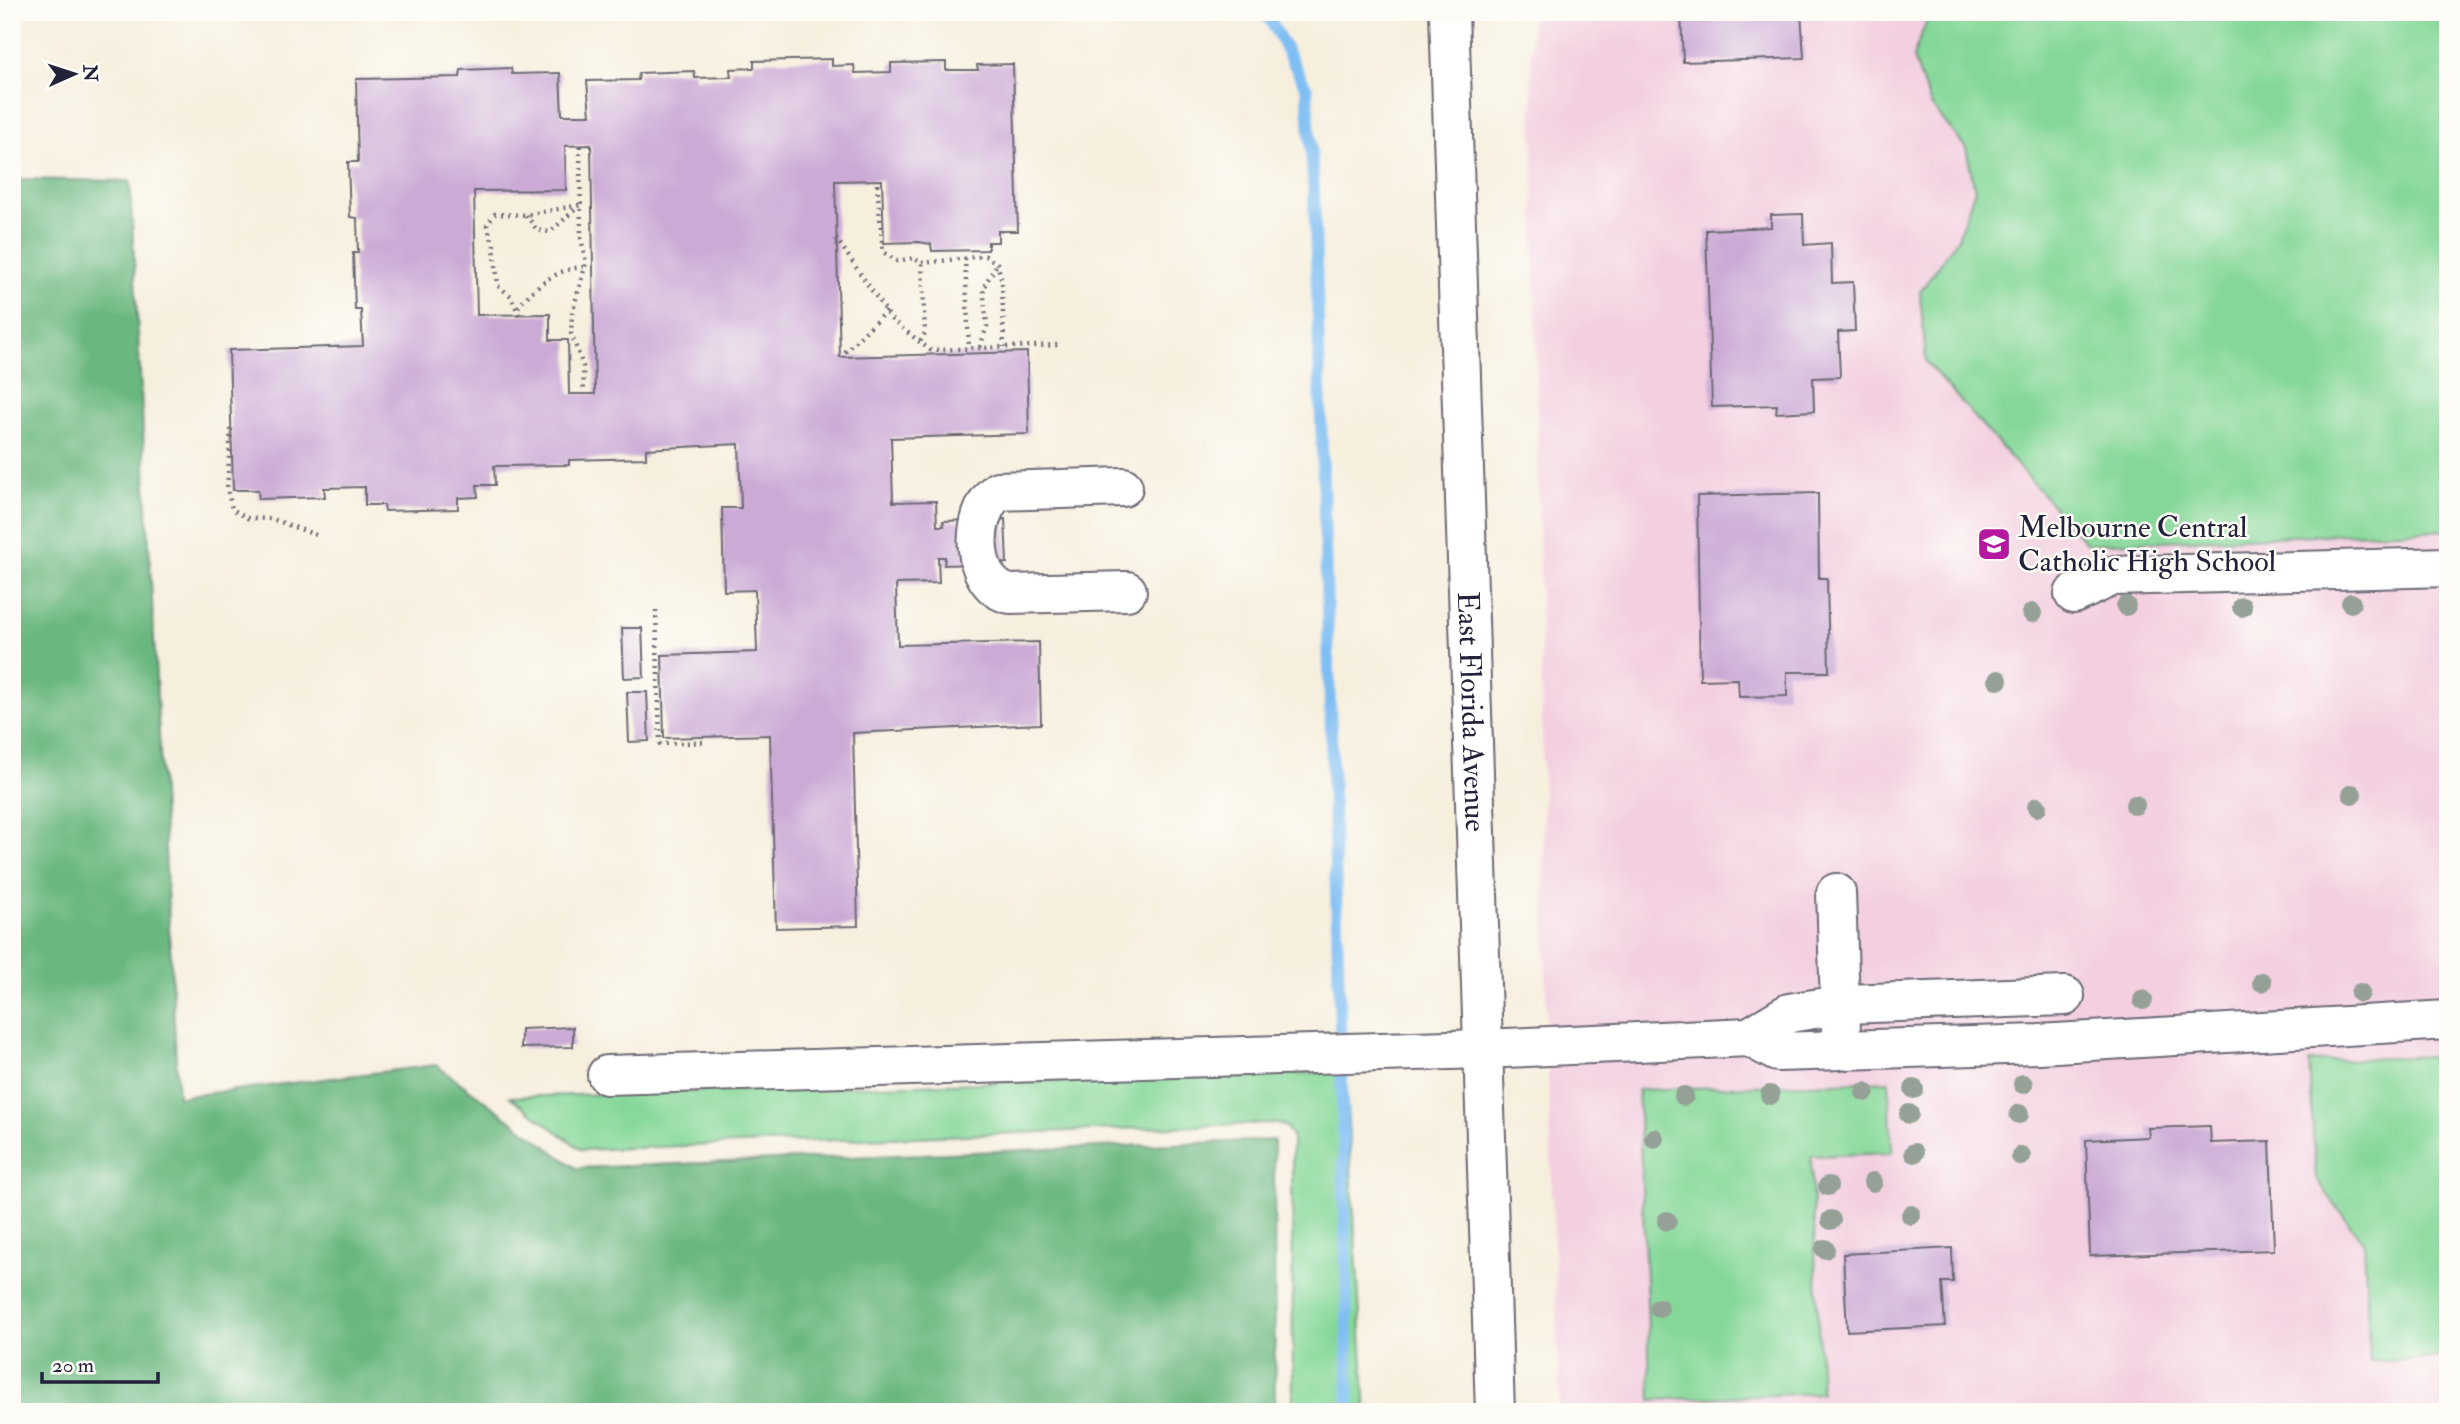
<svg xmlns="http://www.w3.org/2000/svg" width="2460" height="1424" font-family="'IM FELL Double Pica',serif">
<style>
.built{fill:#f3cfe0}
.green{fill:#84d798;stroke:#537c6a;stroke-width:2}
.forest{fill:#6bb880;stroke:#466d5e;stroke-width:2}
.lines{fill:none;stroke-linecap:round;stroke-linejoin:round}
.stream{stroke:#7ebef3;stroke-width:12}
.building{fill:#cbaad5;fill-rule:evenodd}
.minor-casing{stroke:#6d6a74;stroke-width:42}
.path{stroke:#6d6a74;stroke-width:4.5;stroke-dasharray:2 5;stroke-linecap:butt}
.minor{stroke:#fff;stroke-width:38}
.tree{fill:#95a196}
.labels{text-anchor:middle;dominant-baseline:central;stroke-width:5;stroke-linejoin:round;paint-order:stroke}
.poi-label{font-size:30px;fill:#22223b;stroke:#fdfcf7;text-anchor:start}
.street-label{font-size:30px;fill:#22223b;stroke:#fdfcf7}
</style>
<rect width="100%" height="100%" fill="#fdfcf7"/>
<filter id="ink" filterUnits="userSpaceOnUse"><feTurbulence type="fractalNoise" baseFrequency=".0143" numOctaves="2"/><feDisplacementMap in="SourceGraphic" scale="14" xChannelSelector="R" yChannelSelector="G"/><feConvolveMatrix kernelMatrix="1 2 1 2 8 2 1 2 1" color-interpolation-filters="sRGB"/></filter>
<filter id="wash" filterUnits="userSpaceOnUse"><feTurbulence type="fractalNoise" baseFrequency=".00686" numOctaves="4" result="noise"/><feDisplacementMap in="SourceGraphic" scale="28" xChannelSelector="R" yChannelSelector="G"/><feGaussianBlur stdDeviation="1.57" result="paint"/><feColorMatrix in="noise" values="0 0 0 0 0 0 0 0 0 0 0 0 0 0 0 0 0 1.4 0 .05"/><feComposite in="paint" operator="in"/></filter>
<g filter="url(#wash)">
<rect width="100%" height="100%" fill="#f7efde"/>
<path class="built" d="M1531 12H2448V1412H1560L1547 1048Z"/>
<path class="green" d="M1930 12H2448V530L2087 544 1926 362 1920 292 1958 238 1975 189 1966 148 1931 105 1913 57Z
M2448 1055V1184L2445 1185 2448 1357 2370 1362 2364 1243 2316 1179 2309 1062Z
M1345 1072 1366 1412H1293L1292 1135 1285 1126 1273 1123 582 1150 510 1097Z
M1889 1081 1892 1153 1811 1156 1821 1393 1651 1400 1638 1090Z"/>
<path class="forest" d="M12 179 130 181 178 1097 436 1065 576 1168 1274 1140 1275 1412H12Z"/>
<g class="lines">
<path class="stream" d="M1259 12 1269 18 1307 89 1314 194 1341 1053 1349 1412"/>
</g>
<g id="blocks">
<path class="building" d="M1681 12H1801L1804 58 1683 62Z
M832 59V66L854 65 855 73 891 72V63L946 62V70H978L977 65 1013 64 1018 231H998V242H988V250L932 251 931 244 919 242 884 243 882 180 835 181 840 357 1027 352 1029 434 891 438 893 502 936 501 937 526H944L943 521 1005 519 1007 563 944 565 945 557H938L939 583 896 584 898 645 1039 642 1041 724 853 733 858 926 776 928 770 735 664 738 662 655 757 652 755 590 724 591 722 508H741L739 444 646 449V458L569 460V465L494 466 495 485H477L478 497 458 498V509L385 511 384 505H365V487L324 488 325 497 259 499 258 490H233L229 350 363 346 361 310H355L353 253H358L357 218 350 217 348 162H358L356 79 460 77 461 70 511 68 512 74 560 73 562 115H590L587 81 638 80 639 73 694 71 695 78 731 77 730 69 754 68V61ZM591 145 595 394H569L568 340H550V314L477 315 474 191 566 190 565 146Z
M1803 214 1804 245 1831 243 1832 283 1853 282 1855 331 1838 332 1840 377 1813 378 1814 411 1776 413 1777 405 1712 407 1706 230 1771 227V215Z
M1818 493 1819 578H1827L1829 672H1787V696L1739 697 1738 679 1700 680 1697 496Z
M622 628H642L644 677 624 678Z
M627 692H647L649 741 629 742Z
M573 1027V1047L521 1048V1029Z
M2210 1126 2211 1143 2270 1141 2274 1250 2090 1256 2086 1140 2149 1137 2148 1128Z
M1952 1248 1953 1282H1942L1945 1326 1847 1331 1843 1254Z"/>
</g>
</g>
<g filter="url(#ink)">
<use href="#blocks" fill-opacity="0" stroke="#6d6a74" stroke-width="2"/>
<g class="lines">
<g class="minor-casing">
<g id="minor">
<path id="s1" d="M1449 12 1495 1412"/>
<path d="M1123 487 998 491C969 513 969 585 1010 594L1127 591"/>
<path d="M2074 594 2113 576 2448 567"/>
<path d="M1836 893 1841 1031"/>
<path d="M1749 1037 1777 1052 2039 1044 2448 1020"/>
<path d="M607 1075 1483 1049 1749 1037 1789 1013 1845 1004 2065 996"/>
</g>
</g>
<path class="path" d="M580 146 581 237 586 263 572 314 571 333 583 366 584 394
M877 184 883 252 897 261 913 258 922 263 925 333 920 342
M526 215 537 230 550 232 579 206
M836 238 892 320 930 350 1060 345
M965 258 969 348
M922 263 985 256 997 263 1002 281 1004 347
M518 307C535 286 557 268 585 267
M519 315 511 296 498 286 494 246 487 225 495 214 526 215 580 205
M980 347 987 326 983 288 997 264
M840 357 886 311
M231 429 227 488 232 509 247 518 272 519 316 535
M656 610 660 744 704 742"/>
<use href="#minor" class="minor"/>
</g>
<g class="tree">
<circle cx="2351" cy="603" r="10"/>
<circle cx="2126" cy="606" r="10"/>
<circle cx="2242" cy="607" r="10"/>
<circle cx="2032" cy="613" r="10"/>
<circle cx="1998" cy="680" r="10"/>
<circle cx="2352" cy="794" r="10"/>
<circle cx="2135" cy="805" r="10"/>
<circle cx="2037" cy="807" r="10"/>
<circle cx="2262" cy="982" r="10"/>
<circle cx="2360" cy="993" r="10"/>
<circle cx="2143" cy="1000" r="10"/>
<circle cx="2023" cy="1084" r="10"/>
<circle cx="1914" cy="1089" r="10"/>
<circle cx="1865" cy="1092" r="10"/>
<circle cx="1770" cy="1095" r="10"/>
<circle cx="1684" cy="1096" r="10"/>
<circle cx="1909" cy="1114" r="10"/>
<circle cx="2019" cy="1114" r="10"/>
<circle cx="1654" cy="1138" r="10"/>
<circle cx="1914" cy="1153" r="10"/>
<circle cx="2021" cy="1156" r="10"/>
<circle cx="1873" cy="1182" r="10"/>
<circle cx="1828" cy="1186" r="10"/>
<circle cx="1911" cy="1215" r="10"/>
<circle cx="1831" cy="1220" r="10"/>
<circle cx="1667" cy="1221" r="10"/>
<circle cx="1825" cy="1249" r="10"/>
<circle cx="1659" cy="1308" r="10"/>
</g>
</g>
<defs>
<g id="school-square" transform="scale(1.75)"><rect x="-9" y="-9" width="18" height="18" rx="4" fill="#b5179e" stroke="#fdfcf7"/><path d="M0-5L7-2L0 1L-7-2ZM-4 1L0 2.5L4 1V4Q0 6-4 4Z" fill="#fff"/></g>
</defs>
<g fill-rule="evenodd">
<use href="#school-square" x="1994" y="544"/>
</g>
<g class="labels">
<g class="poi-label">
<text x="2018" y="527">Melbourne Central<tspan x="2018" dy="34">Catholic High School</tspan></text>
</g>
<g class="street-label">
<text stroke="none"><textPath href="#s1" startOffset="700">East Florida Avenue</textPath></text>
</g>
</g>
<rect width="2460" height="1424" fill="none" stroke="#fdfcf7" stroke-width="42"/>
<g transform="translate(74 74) rotate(87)" stroke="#fdfcf7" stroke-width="5" paint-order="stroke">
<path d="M0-5L12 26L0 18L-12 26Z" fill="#22223b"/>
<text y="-10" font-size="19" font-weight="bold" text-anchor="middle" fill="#22223b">N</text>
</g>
<path d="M42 1372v10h116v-10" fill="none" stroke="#22223b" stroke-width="3.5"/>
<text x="52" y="1372" font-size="21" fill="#22223b" stroke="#fdfcf7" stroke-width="5" paint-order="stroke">20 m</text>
</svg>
